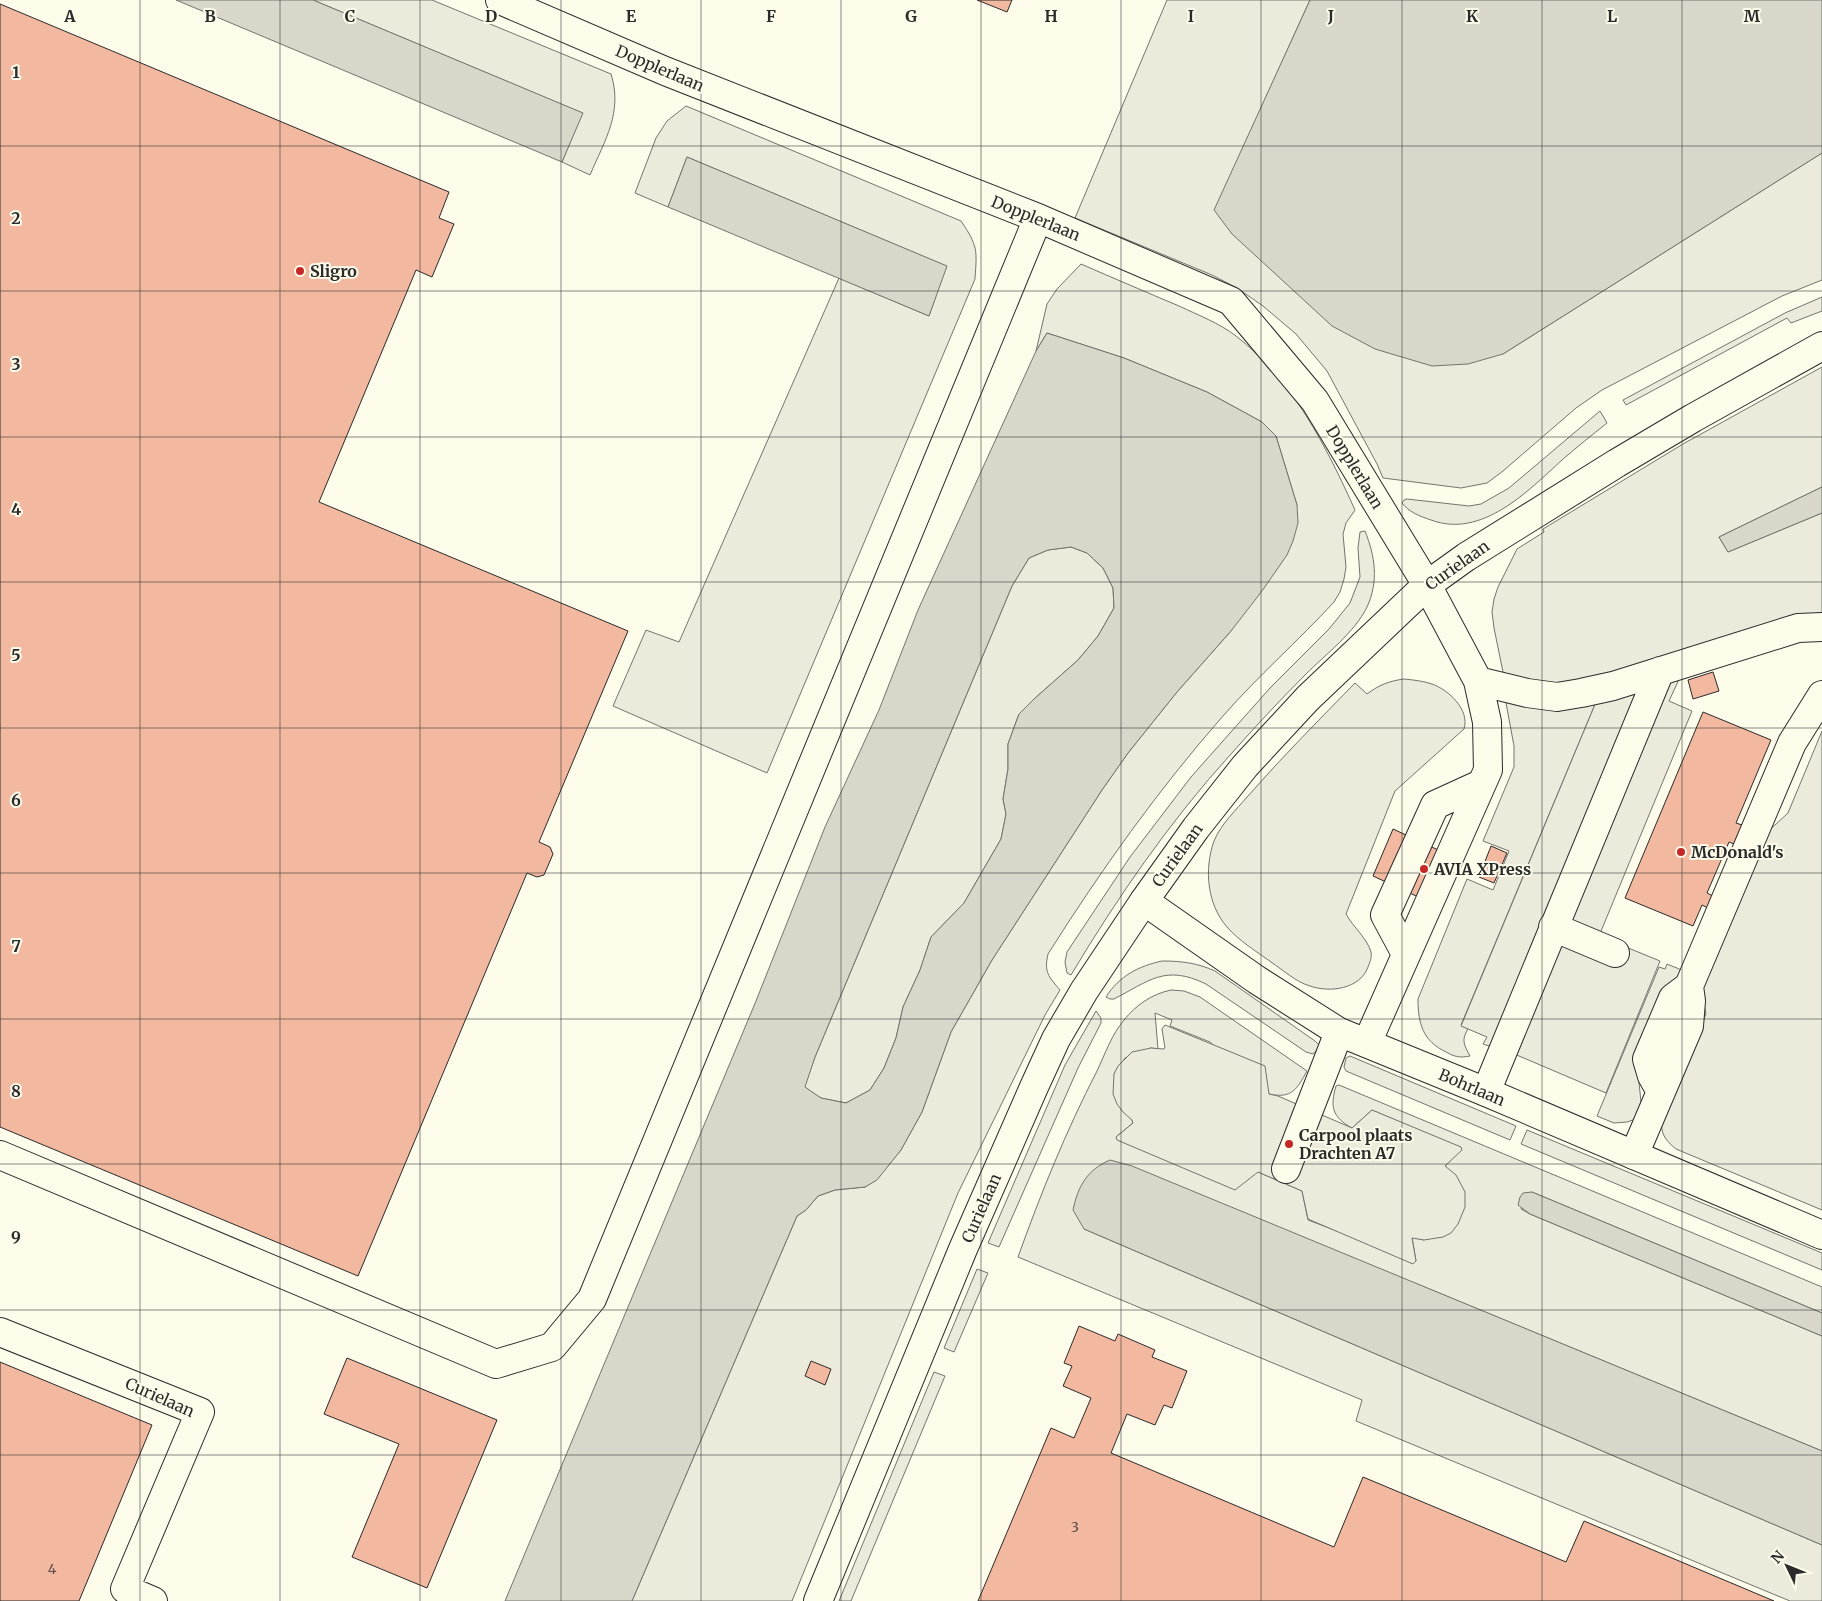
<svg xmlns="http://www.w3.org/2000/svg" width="1822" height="1601" font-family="Merriweather,serif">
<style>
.green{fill:#ecebdb;stroke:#74746e}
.parking{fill:#eceadb;stroke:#74746e}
.water{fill:#d8d7c9;stroke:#74746e;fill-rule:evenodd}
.building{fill:#f2b8a0;stroke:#2b2b2b}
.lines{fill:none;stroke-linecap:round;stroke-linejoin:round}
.minor-casing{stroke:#2b2b2b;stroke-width:30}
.major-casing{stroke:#2b2b2b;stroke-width:30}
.minor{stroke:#fdfbea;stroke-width:28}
.major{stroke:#fdfbea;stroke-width:28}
.grid{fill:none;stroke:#2b2b2b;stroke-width:1;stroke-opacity:0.55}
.poi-dot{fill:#c62828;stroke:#fdfbea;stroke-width:2}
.labels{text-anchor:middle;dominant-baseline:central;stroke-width:4;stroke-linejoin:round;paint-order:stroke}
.number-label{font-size:14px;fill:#5d4e48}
.street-label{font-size:16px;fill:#2b2b2b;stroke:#fdfbea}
.poi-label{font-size:16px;font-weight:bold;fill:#2b2b2b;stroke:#fdfbea;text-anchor:start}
.grid-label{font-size:16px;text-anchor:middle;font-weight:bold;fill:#2b2b2b;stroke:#fdfbea;stroke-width:4;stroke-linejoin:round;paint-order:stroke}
</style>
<rect width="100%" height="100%" fill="#fdfbea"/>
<path class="green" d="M313 0H432L611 74C623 112 605 140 590 175L562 162 582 113Z
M1167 0H1310L1215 210 1503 354 1822 153V280L1782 296 1602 390 1576 408 1503 471 1487 483 1461 488 1383 478 1377 464 1327 371 1296 334 1263 306 1237 288 1212 275 1075 218Z
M686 106 961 221C978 246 977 250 975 279L767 773 613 706 646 630 679 642 839 278 929 316 946 266 687 157 668 207 635 193 656 138 667 121Z
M1081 264C1113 278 1146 292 1179 306 1198 315 1219 323 1236 336 1293 380 1326 446 1355 510L1346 523 1343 534 1346 567 1344 579 1340 592 1334 602C1298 641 1258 676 1223 716 1158 790 1101 870 1048 954 1044 972 1048 976 1060 990L1045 1015 958 1193 792 1601H632L797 1216 806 1210 818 1196 835 1190 865 1187 876 1180 901 1150 922 1112 951 1032 992 960 1102 790 1128 753 1177 692 1231 631 1297 505 1276 436 1262 422 1207 392 1124 358 1047 333 1036 351 1047 304 1057 289Z
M1822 297V311L1791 323 1787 318 1626 405 1623 400 1785 313Z
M1822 367V487L1719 537 1728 552 1822 513V614L1630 670 1563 684 1540 683 1508 675 1503 672 1494 628 1492 612 1494 599 1498 587 1517 549 1544 532 1543 529 1683 444Z
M1600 411 1607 423C1592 435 1577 447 1562 460 1528 491 1482 539 1431 520 1419 516 1409 512 1402 503L1404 500 1407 499 1469 506 1481 504 1509 488Z
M1365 531C1375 556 1379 581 1367 607 1355 632 1325 655 1306 674 1280 700 1255 727 1231 754 1170 821 1117 898 1071 975L1067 973 1065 962 1067 952 1130 857 1191 777 1270 688 1329 629 1350 603 1360 577 1358 548 1360 532Z
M1071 547 1087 553 1103 568 1113 588 1114 608 1098 636 1078 660 1034 699 1019 714 1008 744V769L1003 799 1006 814 1001 839 964 903 931 937 920 970 903 1007 896 1038 884 1068 870 1090 846 1103 821 1098 804 1087 815 1057 1012 586 1029 558 1048 550Z
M1404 679C1414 680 1423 681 1432 684 1449 690 1470 710 1464 729L1395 791 1346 914C1353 927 1367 938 1371 952 1372 957 1370 962 1368 967 1360 989 1330 993 1310 986 1296 982 1283 970 1271 962 1256 951 1239 941 1227 927 1207 904 1204 869 1214 841 1221 824 1236 810 1248 796 1282 757 1319 720 1355 683L1367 694C1379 685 1389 681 1404 679Z
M1509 701 1596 702 1461 1025 1468 1029C1461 1040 1464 1045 1470 1056 1460 1058 1455 1057 1446 1052 1423 1041 1418 1024 1418 999L1467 879 1493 890 1509 851 1483 841 1514 767V746L1506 703Z
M1822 731V1210L1676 1149C1665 1140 1660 1133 1662 1119L1706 1014 1701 987 1762 837 1788 813Z
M1162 961C1182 961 1197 963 1215 971L1315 1041 1319 1045 1317 1050 1313 1054 1306 1052 1206 984C1165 964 1149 981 1114 999H1110L1106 997C1119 976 1139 966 1162 961Z
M1667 964 1684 971 1638 1073 1641 1102V1109L1636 1119 1627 1122 1614 1123 1597 1116 1659 967 1665 969Z
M1171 990 1184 991 1200 997 1307 1071C1297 1089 1292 1099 1269 1094L1210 1042 1170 1026 1172 1020 1155 1013 1158 1049 1151 1048 1125 1058 1114 1074 1133 1123 1116 1137 1258 1172 1302 1191 1308 1220 1416 1261 1412 1237 1424 1240 1446 1165 1462 1149 1372 1110 1352 1128C1332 1117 1330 1107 1336 1086L1339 1085 1822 1287V1313L1532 1192 1521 1209 1530 1214 1822 1336V1451L1417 1284 1084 1229 1822 1545V1601H1790L1356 1421 1362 1400 1018 1257C1041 1193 1066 1131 1097 1071 1105 1054 1112 1034 1124 1020 1136 1005 1152 994 1171 990Z
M1096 1011 1101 1018V1023L1078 1068 999 1247 988 1243 1065 1065Z
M1350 1056 1516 1126 1510 1140 1346 1071 1344 1067 1346 1058Z
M1527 1130 1822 1253V1270L1521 1144Z
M977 1269 988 1273 954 1352 944 1348Z
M934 1372 945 1376 851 1601H839Z"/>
<path class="parking" d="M1681 675 1669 701 1692 711 1599 936 1660 961 1606 1093 1519 1056 1483 1044 1487 1037 1461 1026 1596 702Z
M1165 1025 1265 1066 1269 1094 1278 1096 1352 1128 1372 1110 1461 1147 1462 1150 1445 1166 1456 1175 1465 1192V1207L1458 1224 1451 1233 1443 1237 1424 1240 1412 1238 1416 1261 1413 1264 1308 1219 1302 1191 1258 1172 1235 1190 1117 1140 1116 1137 1133 1123 1132 1120 1123 1112 1117 1104 1113 1094 1114 1074 1118 1066 1132 1052 1151 1048 1163 1049 1165 1048 1162 1029Z"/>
<path class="water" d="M176 0H313L583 113 562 162Z
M1310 0H1822V153L1503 354 1468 364 1432 366 1375 349 1332 326 1232 234 1214 210Z
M687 157 947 266 929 316 668 207Z
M1047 333 1124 358 1207 392 1262 422 1276 436 1297 505 1298 523 1293 541 1287 555 1262 591 1231 631 1177 692 1128 753 1102 790 992 960 951 1032 922 1112 901 1150 877 1180 865 1187 835 1190 818 1196 806 1210 797 1216 632 1601H505L756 1001 825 827 879 710 918 610 1036 351ZM1071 547 1087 553 1103 568 1113 588 1114 608 1098 636 1078 660 1034 699 1019 714 1008 744V769L1003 799 1006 814 1001 839 964 903 931 937 920 970 903 1007 896 1038 884 1068 870 1090 846 1103 821 1098 805 1087 815 1057 1012 586 1029 558 1048 550Z
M1822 487V513L1728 552 1719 537Z
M1110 1160 1132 1166 1822 1451V1545L1084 1229 1073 1210C1078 1186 1087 1170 1110 1160Z
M1532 1192 1822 1313V1336L1530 1214 1518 1205 1520 1197 1523 1193Z"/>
<path class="building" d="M977 0H1012L1007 12Z
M0 4 449 192 439 218 454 224 432 277 416 270 319 502 628 631 539 842 550 847 553 854 544 875 537 877 527 873 358 1276 0 1127Z
M1713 672 1719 691 1693 699 1688 680Z
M1703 712 1771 740 1736 823 1742 825 1734 844 1729 842 1707 893 1713 896 1708 908 1702 905 1693 926 1625 898Z
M1393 829 1462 861 1442 908 1373 876Z
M1491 846 1507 853 1494 883 1479 877Z
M1079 1326 1115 1341 1118 1334 1155 1350 1152 1357 1187 1371 1172 1408 1164 1405 1155 1425 1127 1414 1111 1453 1334 1547 1363 1477 1566 1562 1584 1521 1774 1601H978L1051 1428 1074 1438 1091 1398 1063 1386 1072 1366 1064 1363Z
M347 1358 497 1420 427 1588 352 1557 399 1444 324 1414Z
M811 1361 831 1369 825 1385 805 1376Z
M0 1362 152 1425 79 1601H0Z"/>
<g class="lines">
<g class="minor-casing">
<path id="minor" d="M500 0 665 71 1038 218 1231 301 1315 401 1427 585 1478 681 1487 722 1488 770 1367 1043
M1478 681 1527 693 1557 697 1581 693 1613 686 1798 628 1822 627
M1553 927 1615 953
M1406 954 1385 915 1435 805 1481 784
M1486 1092 1660 671
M1661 1092 1652 1076 1647 1059 1673 998 1689 986
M0 1155 496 1364 552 1347 592 1299 1038 218
M1634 1155 1689 1026 1691 1001 1689 986 1792 743 1822 695
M1286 1169 1339 1032
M0 1332 200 1412 125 1589 153 1601
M818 1601 963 1249 1034 1087 1056 1039 1084 991 1144 901"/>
</g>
<g class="major-casing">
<path id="major" d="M1822 346 1693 418 1617 463 1466 557 1427 585 1308 698 1245 766 1196 828 1144 901 1257 980 1339 1032 1486 1092 1822 1235"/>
</g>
<use href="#minor" class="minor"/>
<use href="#major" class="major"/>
</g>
<path class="grid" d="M140 0V1601M280 0V1601M420 0V1601M561 0V1601M701 0V1601M841 0V1601M981 0V1601M1121 0V1601M1261 0V1601M1402 0V1601M1542 0V1601M1682 0V1601M0 146H1822M0 291H1822M0 437H1822M0 582H1822M0 728H1822M0 873H1822M0 1019H1822M0 1164H1822M0 1310H1822M0 1455H1822"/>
<g class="poi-dot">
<circle cx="300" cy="271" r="5"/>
<circle cx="1681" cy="852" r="5"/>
<circle cx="1424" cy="869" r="5"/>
<circle cx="1289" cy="1144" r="5"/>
</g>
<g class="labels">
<g class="number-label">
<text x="1075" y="1527">3</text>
<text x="52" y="1569">4</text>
</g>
<g class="street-label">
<text transform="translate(660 68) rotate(23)">Dopplerlaan</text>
<text transform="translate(1036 218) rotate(22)">Dopplerlaan</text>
<text transform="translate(1355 467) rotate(59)">Dopplerlaan</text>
<text transform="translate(1457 565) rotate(-35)">Curielaan</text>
<text transform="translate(1177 855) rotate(-54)">Curielaan</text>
<text transform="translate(1472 1087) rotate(23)">Bohrlaan</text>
<text transform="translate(981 1208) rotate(-66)">Curielaan</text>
<text transform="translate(160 1397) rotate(24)">Curielaan</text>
</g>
<g class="poi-label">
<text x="310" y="271">Sligro</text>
<text x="1691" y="852">McDonald's</text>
<text x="1434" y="869">AVIA XPress</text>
<text x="1299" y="1135">Carpool plaats<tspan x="1299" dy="18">Drachten A7</tspan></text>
</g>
</g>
<g class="grid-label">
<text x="70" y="22">A</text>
<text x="210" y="22">B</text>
<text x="350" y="22">C</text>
<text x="491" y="22">D</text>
<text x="631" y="22">E</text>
<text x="771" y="22">F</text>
<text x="911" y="22">G</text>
<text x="1051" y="22">H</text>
<text x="1191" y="22">I</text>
<text x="1331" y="22">J</text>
<text x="1472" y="22">K</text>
<text x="1612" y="22">L</text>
<text x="1752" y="22">M</text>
<text x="16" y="78">1</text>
<text x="16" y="224">2</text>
<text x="16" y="370">3</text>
<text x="16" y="515">4</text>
<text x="16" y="661">5</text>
<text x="16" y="806">6</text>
<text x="16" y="952">7</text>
<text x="16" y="1097">8</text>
<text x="16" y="1243">9</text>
</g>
<g transform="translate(1787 1566) rotate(313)" stroke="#fdfbea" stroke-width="4" paint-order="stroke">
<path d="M0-4L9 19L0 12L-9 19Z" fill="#2b2b2b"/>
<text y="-8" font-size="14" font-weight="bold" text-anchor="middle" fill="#2b2b2b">N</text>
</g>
</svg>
